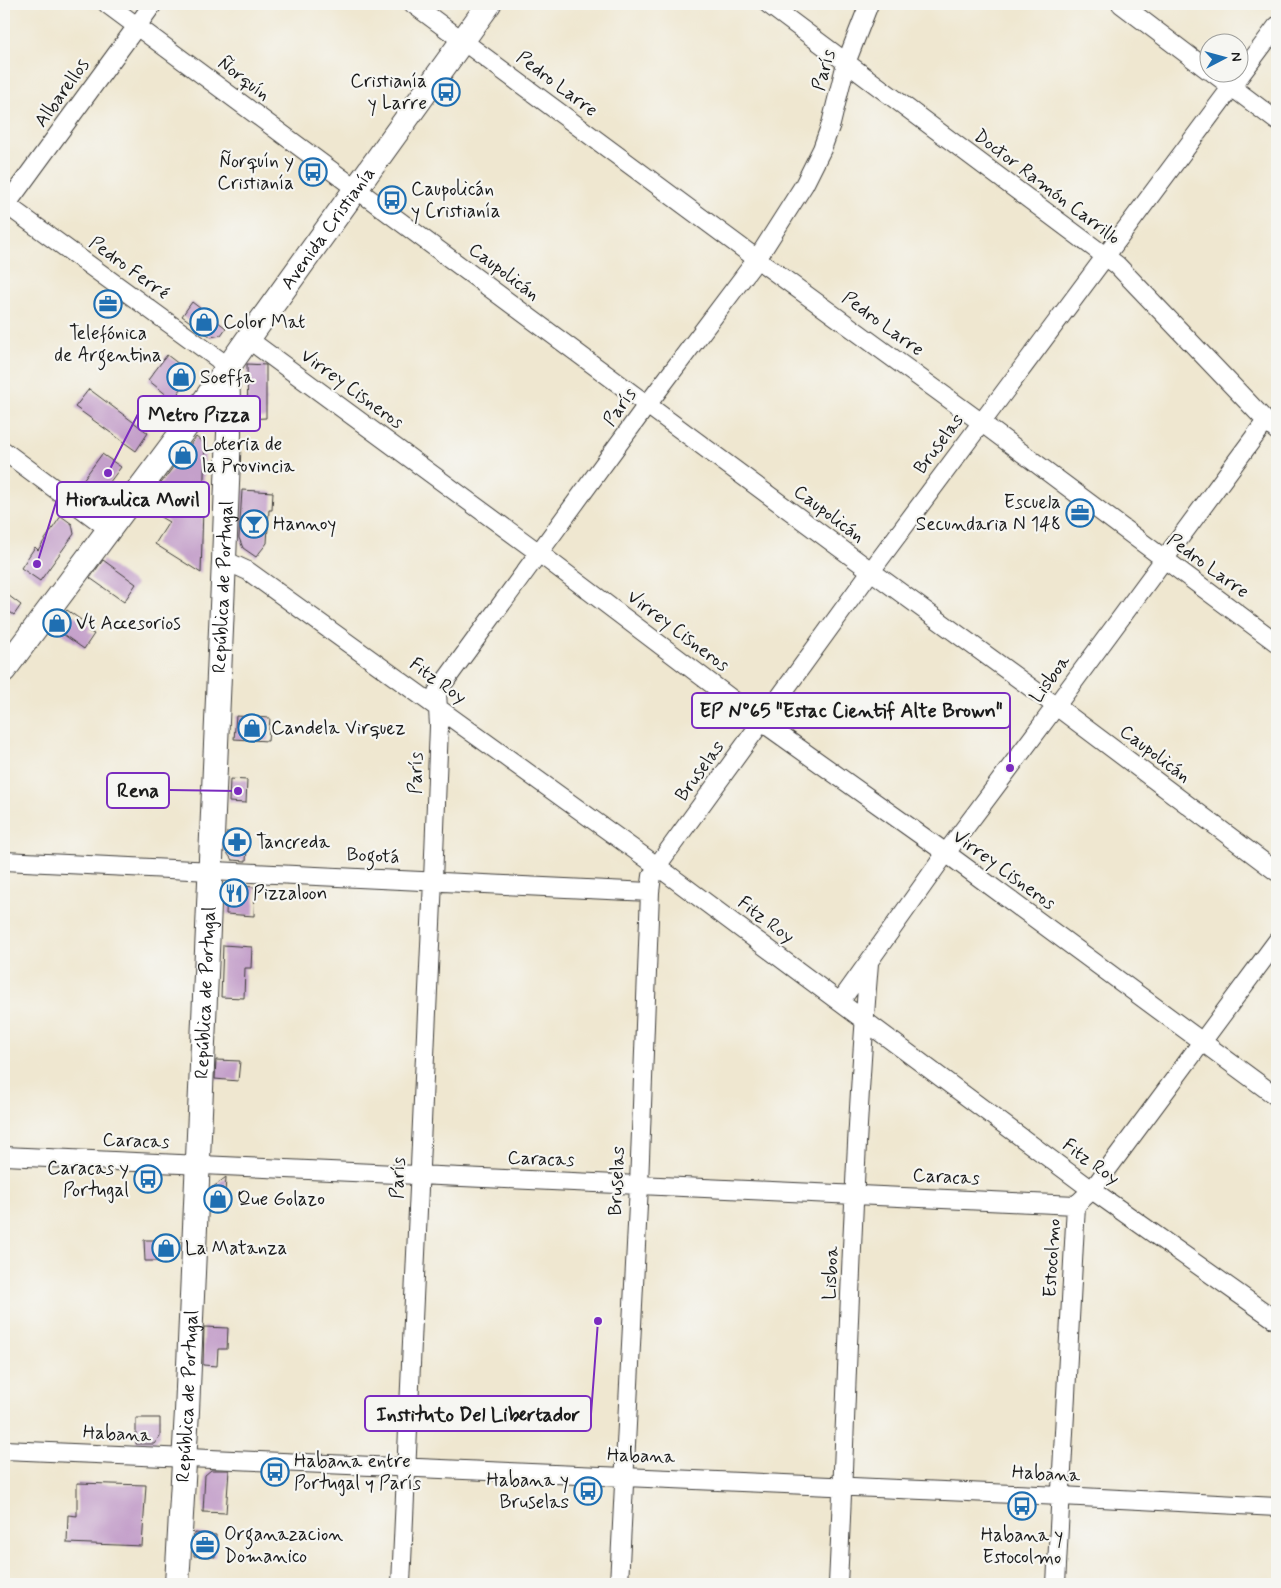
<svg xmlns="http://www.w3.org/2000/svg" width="1281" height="1588" font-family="Mynerve,sans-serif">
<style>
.building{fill:#c4a0ca}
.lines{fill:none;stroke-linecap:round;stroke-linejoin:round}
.minor-casing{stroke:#3c3a37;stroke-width:20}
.secondary-casing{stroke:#3c3a37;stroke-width:26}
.minor{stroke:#fff;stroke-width:18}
.secondary{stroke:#fff;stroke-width:24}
.labels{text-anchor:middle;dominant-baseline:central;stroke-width:4.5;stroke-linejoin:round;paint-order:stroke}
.street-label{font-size:19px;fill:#1c1c1c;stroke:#f6f6f2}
.poi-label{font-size:19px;fill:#1c1c1c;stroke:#f6f6f2;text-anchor:start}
.leader{fill:none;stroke:#7b2cbf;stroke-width:2}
.callout-dot{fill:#7b2cbf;stroke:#f6f6f2;stroke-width:2}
.callout{fill:#f6f6f2;stroke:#7b2cbf;stroke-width:2}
.callout-label{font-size:20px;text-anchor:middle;font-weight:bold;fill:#1c1c1c}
</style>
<rect width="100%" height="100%" fill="#f6f6f2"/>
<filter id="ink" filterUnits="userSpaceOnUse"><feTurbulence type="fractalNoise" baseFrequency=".02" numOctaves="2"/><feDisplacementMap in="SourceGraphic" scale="10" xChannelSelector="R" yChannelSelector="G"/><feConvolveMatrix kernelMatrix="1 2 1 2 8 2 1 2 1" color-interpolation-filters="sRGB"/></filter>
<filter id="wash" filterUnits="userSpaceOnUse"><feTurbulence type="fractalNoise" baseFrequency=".0096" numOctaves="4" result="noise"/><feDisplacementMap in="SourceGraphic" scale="20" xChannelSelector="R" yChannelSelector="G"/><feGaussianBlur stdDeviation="1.12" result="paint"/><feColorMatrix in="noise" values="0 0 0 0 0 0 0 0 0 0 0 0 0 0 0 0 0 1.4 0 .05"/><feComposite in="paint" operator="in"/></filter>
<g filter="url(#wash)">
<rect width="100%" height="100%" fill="#efe7d0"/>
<g id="blocks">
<path class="building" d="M192 302 226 328 221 335 211 337 182 316Z
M167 355 192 374 173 400 148 380Z
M247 364 266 365V418L248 419Z
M89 389 148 433 136 451 75 407Z
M196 437 205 444 201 573 155 544 169 522 143 507Z
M102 454 121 467 95 502 77 488Z
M242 490 273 492 272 510H269L267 543 256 557 243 548 239 538Z
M61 516 72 524 74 534 40 581 21 568 35 547 38 550Z
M103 560 136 584 124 602 90 578Z
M4 592 21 605 14 615 4 608Z
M67 610 91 627 88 631 94 634 84 649 53 627Z
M236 716 270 718 268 741 234 739Z
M230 779 247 780 246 803 229 802Z
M227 832 248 834 246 861 232 860 226 851Z
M237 886 255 887 254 916 226 914 227 892Z
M223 945 252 947 251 968H245L244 998 221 997Z
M216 1060 240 1061 238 1081 215 1079Z
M226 1177 224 1212 211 1211 212 1188Z
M144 1240H168V1261H145Z
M204 1327 228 1328 227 1349H218L217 1366 203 1365Z
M136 1418H160V1436L154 1444H136Z
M211 1470H229L226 1513 203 1512 205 1475Z
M77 1483 146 1485 142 1546 67 1543 68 1515 77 1516Z
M195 1533 216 1535 215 1557 194 1556Z"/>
</g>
</g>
<g filter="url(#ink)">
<use href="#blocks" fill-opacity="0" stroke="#3c3a37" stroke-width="1"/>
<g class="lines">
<g class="minor-casing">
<path id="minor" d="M107 4 871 571 1056 706 1277 872
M413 4 757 259 982 423 1277 643
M768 4 1117 265 1266 421 1277 431
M1121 4 1208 70
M1212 72 1277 121
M4 203 218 359 227 370
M4 208 153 4
M248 339 539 553 762 722 946 853 1277 1097
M4 451 109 529
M224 560 248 571 657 866 1092 1190 1277 1321
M4 861 650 892
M840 1002 946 853 1056 706 1266 421
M4 1156 1076 1205
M4 1450 1061 1496 1277 1507
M401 1584 433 880 439 726 437 692 647 405 757 259 804 185 822 149 831 124 846 63 869 4
M619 1584 639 1185 650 892 652 876 657 866 871 571 1277 26
M838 1584C848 1377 852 1170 869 963
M1056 1584 1076 1205 1092 1190 1277 941"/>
</g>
<g class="secondary-casing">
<g id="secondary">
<path id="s1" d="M4 670 191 420 248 339 489 4"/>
<path id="s2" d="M177 1584 187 1411 224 560 229 433 227 370"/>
</g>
</g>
<use href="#minor" class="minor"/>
<use href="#secondary" class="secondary"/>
</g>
</g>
<defs>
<g id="bus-ring" transform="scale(1.4375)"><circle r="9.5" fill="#f6f6f2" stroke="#1f6fb2" stroke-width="1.5"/><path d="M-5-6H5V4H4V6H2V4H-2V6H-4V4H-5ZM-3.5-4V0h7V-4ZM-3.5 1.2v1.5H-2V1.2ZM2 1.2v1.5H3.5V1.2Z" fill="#1f6fb2"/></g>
<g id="office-ring" transform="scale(1.4375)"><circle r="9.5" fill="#f6f6f2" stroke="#1f6fb2" stroke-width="1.5"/><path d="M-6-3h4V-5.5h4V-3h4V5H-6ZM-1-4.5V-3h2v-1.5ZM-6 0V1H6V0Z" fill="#1f6fb2"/></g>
<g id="shop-ring" transform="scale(1.4375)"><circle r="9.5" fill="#f6f6f2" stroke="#1f6fb2" stroke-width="1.5"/><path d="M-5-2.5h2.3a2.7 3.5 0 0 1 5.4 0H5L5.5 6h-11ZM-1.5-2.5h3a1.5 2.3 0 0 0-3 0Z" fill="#1f6fb2"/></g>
<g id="bar-ring" transform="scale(1.4375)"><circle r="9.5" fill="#f6f6f2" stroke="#1f6fb2" stroke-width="1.5"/><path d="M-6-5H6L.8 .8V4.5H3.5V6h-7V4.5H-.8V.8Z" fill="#1f6fb2"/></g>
<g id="pharmacy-ring" transform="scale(1.4375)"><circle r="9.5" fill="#f6f6f2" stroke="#1f6fb2" stroke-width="1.5"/><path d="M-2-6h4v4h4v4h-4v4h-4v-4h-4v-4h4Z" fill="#1f6fb2"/></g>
<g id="restaurant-ring" transform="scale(1.4375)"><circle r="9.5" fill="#f6f6f2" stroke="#1f6fb2" stroke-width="1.5"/><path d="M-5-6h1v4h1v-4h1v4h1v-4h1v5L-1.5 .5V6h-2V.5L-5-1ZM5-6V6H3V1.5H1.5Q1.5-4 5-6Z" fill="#1f6fb2"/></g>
</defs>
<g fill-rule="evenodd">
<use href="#bus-ring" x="446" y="92"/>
<use href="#bus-ring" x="313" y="172"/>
<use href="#bus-ring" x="392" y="200"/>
<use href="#office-ring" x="108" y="304"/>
<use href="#shop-ring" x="204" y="322"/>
<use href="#shop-ring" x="181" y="377"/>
<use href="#shop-ring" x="183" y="455"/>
<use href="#office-ring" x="1080" y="513"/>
<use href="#bar-ring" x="254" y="524"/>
<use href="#shop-ring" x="57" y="623"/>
<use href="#shop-ring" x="252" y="728"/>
<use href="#pharmacy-ring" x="237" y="842"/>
<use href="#restaurant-ring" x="234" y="893"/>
<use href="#bus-ring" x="148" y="1179"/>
<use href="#shop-ring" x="218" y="1199"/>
<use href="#shop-ring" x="166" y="1248"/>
<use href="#bus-ring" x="275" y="1472"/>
<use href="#bus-ring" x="588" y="1491"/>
<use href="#bus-ring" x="1022" y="1506"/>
<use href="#office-ring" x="205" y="1545"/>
</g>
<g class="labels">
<g class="street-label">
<text transform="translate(824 70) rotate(-74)">París</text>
<text transform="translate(244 79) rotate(37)">Ñorquín</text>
<text transform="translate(557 84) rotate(37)">Pedro Larre</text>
<text transform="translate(62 93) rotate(-54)">Albarellos</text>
<text transform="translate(1047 187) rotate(37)">Doctor Ramón Carrillo</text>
<text stroke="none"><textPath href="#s1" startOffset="548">Avenida Cristianía</textPath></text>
<text transform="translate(129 268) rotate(36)">Pedro Ferré</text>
<text transform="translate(504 272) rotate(37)">Caupolicán</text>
<text transform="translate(883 324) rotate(36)">Pedro Larre</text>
<text transform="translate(352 389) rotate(36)">Virrey Cisneros</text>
<text transform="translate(620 407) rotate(-54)">París</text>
<text transform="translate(939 444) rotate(-53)">Bruselas</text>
<text transform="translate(829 514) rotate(37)">Caupolicán</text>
<text transform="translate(1208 566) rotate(36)">Pedro Larre</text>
<text stroke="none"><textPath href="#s2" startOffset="998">República de Portugal</textPath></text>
<text transform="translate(678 631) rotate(37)">Virrey Cisneros</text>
<text transform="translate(1050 679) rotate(-54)">Lisboa</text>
<text transform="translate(438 681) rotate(36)">Fitz Roy</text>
<text transform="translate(1155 754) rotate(37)">Caupolicán</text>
<text transform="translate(700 771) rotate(-54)">Bruselas</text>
<text transform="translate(416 773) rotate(-88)">París</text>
<text transform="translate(373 856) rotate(3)">Bogotá</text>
<text transform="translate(1004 870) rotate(36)">Virrey Cisneros</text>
<text transform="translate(766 920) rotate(37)">Fitz Roy</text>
<text stroke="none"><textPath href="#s2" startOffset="592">República de Portugal</textPath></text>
<text transform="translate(136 1141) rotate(2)">Caracas</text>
<text transform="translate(541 1159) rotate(2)">Caracas</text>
<text transform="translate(1091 1162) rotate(36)">Fitz Roy</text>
<text transform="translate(946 1177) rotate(3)">Caracas</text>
<text transform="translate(398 1178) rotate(-87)">París</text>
<text transform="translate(617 1181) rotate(-87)">Bruselas</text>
<text transform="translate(1052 1258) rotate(-87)">Estocolmo</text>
<text transform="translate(831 1273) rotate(-87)">Lisboa</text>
<text stroke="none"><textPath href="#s2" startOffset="188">República de Portugal</textPath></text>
<text transform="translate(117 1434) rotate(3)">Habana</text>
<text transform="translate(641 1456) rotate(2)">Habana</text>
<text transform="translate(1046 1474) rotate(3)">Habana</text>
</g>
<g class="poi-label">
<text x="427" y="81" text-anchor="end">Cristianía<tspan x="427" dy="22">y Larre</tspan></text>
<text x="294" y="161" text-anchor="end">Ñorquín y<tspan x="294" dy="22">Cristianía</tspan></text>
<text x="411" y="189">Caupolicán<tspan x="411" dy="22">y Cristianía</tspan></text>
<text x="223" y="322">Color Mat</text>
<text x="108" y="333" text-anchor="middle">Telefónica<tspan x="108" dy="22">de Argentina</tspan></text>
<text x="200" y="377">Soeffa</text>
<text x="202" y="444">Loteria de<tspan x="202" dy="22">la Provincia</tspan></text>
<text x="1061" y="502" text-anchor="end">Escuela<tspan x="1061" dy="22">Secundaria N 148</tspan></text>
<text x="273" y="524">Hannoy</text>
<text x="76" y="623">Vt Accesorios</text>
<text x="271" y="728">Candela Virquez</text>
<text x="256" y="842">Tancreda</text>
<text x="253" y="893">Pizzaloon</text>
<text x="129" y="1168" text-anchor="end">Caracas y<tspan x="129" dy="22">Portugal</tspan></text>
<text x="237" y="1199">Que Golazo</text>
<text x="185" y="1248">La Matanza</text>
<text x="294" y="1461">Habana entre<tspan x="294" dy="22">Portugal y París</tspan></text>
<text x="569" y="1480" text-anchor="end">Habana y<tspan x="569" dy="22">Bruselas</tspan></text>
<text x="224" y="1534">Organazacion<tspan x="224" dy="22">Domanico</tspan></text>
<text x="1022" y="1535" text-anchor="middle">Habana y<tspan x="1022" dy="22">Estocolmo</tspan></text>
</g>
</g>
<path class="leader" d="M108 473L138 414M37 564L57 499M1010 768L1010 710M238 791L169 790M598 1321L591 1414"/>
<g class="callout-dot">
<circle cx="108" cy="473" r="5"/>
<circle cx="37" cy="564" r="5"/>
<circle cx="1010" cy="768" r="5"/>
<circle cx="238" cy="791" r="5"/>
<circle cx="598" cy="1321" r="5"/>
</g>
<g class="callout">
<rect x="138" y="396" width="122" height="35" rx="5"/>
<rect x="57" y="482" width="152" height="35" rx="5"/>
<rect x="692" y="693" width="318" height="35" rx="5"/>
<rect x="107" y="773" width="62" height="35" rx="5"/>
<rect x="365" y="1396" width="226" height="35" rx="5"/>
</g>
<g class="callout-label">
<text x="199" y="421">Metro Pizza</text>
<text x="133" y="506">Hioraulica Movil</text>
<text x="851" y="717">EP Nº65 "Estac Cientif Alte Brown"</text>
<text x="138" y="797">Rena</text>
<text x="478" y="1421">Instituto Del Libertador</text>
</g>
<rect width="1281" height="1588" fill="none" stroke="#f6f6f2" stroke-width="20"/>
<g transform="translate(1224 58) rotate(84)"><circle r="24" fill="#f6f6f2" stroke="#9f9f9c"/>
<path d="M0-4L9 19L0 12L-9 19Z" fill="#1f6fb2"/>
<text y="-8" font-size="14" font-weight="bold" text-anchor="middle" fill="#1c1c1c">N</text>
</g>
</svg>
